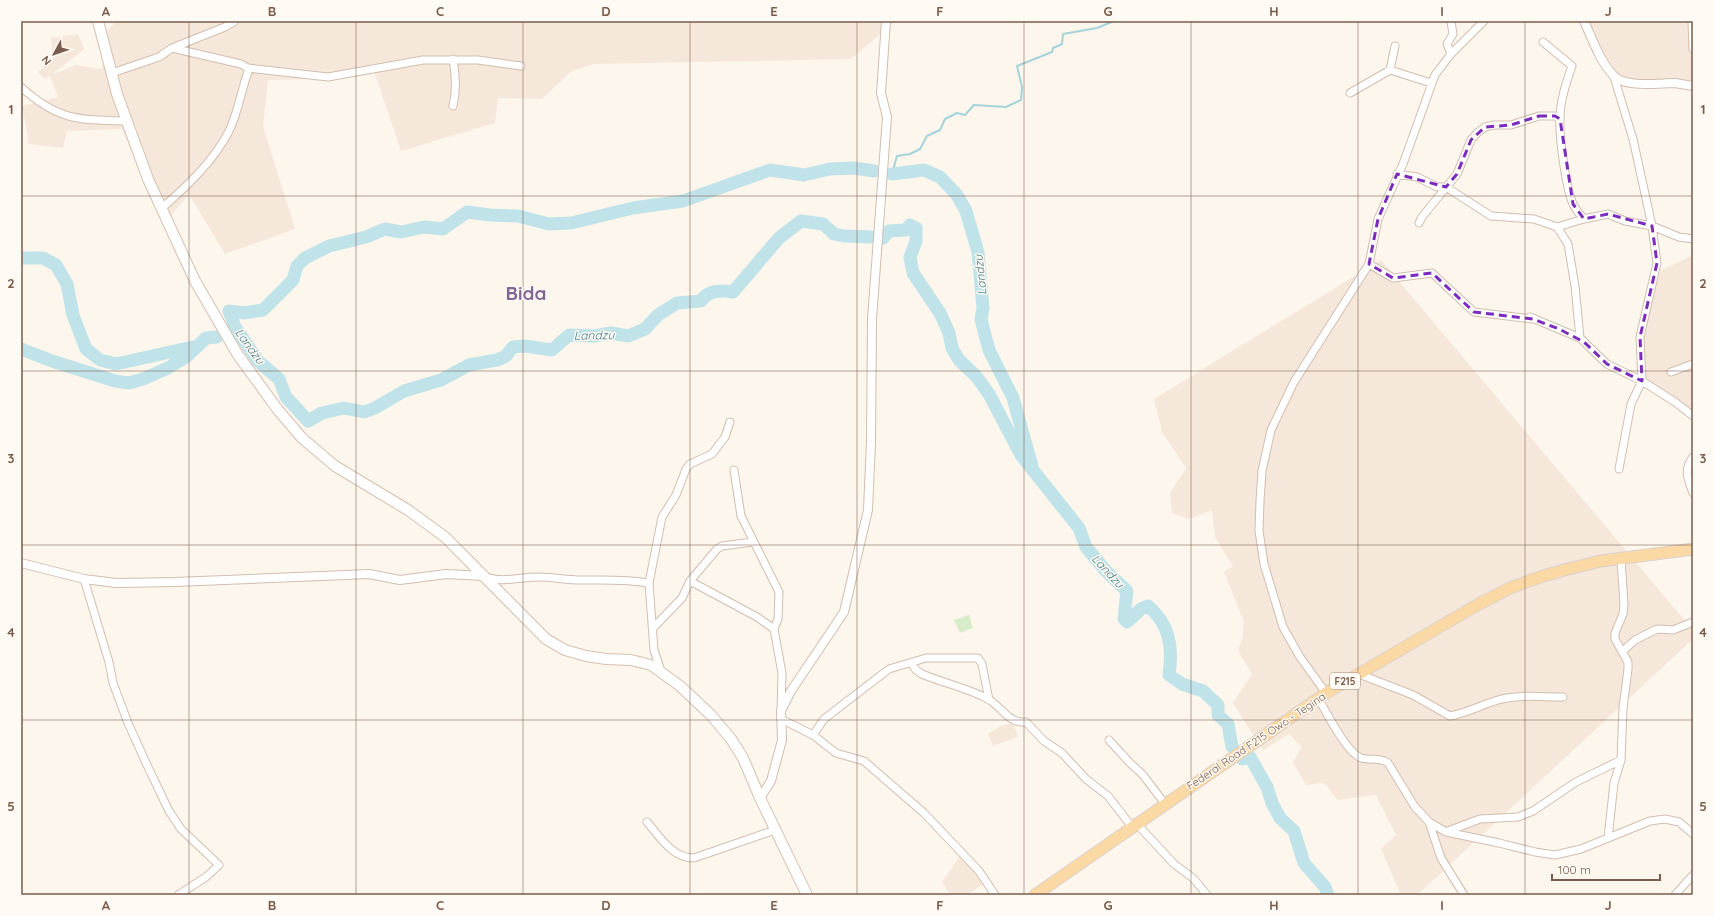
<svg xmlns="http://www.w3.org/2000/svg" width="1714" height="916" font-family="Quicksand,sans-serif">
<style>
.residential{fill:#f5e8da}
.green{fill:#d8ecc9}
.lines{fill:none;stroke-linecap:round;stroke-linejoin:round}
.stream{stroke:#a5d3da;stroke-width:2}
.river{stroke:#bfe3e8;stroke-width:13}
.minor-casing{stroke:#d1beb0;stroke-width:9}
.tertiary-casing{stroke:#d1beb0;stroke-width:10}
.secondary-casing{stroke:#d6c0b0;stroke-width:12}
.primary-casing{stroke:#dad1cd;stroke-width:13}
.minor{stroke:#fff;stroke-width:7}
.tertiary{stroke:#fff;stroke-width:8}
.secondary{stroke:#fff;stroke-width:10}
.primary{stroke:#fbd9a5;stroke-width:11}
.marked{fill:none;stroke:#7b2cbf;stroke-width:3;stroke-dasharray:8 5;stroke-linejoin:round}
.grid{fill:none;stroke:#7a5c4d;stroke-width:1;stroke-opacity:0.55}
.labels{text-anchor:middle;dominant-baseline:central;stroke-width:3;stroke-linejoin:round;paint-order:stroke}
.shield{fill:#fffaf3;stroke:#a28b7f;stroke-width:1}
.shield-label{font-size:10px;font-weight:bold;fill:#7a5c4d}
.street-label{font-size:11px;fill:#7a5c4d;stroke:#fffaf3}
.water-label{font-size:12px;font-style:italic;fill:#437c86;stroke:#fffaf3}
.town-label{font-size:19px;font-weight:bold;fill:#846695;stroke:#fffaf3}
.neatline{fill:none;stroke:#7a5c4d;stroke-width:1.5}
.grid-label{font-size:13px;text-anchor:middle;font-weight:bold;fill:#7a5c4d}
</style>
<rect width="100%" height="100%" fill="#fdf6ec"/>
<path class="residential" d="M117 21H896L851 59 594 64 570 72 542 99 498 98 495 123 401 151 374 71 318 79 268 80 263 126 295 229 225 254 189 194 163 225 122 129 67 131 63 148 29 144 22 106 58 97 50 76 45 79 38 72 53 59 51 38 78 34 84 49 51 75 76 65 102 69 108 29Z
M1585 21H1693V90L1613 78Z
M1693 255V415L1643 381 1640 320 1646 290 1662 270Z
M1381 260 1693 630V639L1417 895H1401L1381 849 1396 835 1376 795 1338 800 1324 783 1306 785 1293 762 1302 747 1289 734 1263 750 1233 703 1252 674 1238 651 1243 635 1244 622 1224 572 1233 566 1215 537 1212 510 1189 519 1172 513 1170 493 1186 468 1162 432 1154 399Z
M1013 722 1018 737 993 746 988 734 999 727Z
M961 855 975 870 984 884 966 895H950L942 882Z"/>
<path class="green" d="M969 615 973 628 960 633 954 620Z"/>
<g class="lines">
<path class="stream" d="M892 174 897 156 910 154 920 149 927 136 940 130 945 119 957 113 965 115 974 105 1006 107 1021 100 1022 87 1017 66 1052 52 1053 48 1062 44 1063 34 1097 28 1114 21"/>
<path class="river" d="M892 174 924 170 940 177 957 195 966 211 978 252 983 308 981 319 985 335 989 350 1013 398 1032 466
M871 237 844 236 834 234 823 224 801 221 779 238 733 292C721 290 708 290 701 301L677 303 658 315 645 329 628 336 611 333 595 336 569 335 552 350 525 346 513 347 506 356 497 360 469 365 441 380 404 391 375 408 364 412 344 408 322 413 308 421 286 397 279 379 258 361 235 327 229 311 244 313 263 310 293 280 297 266 305 258 329 246 366 237 385 229 401 232 424 227 443 229 467 212 490 215 518 216 549 224 571 223 633 208 683 201 770 170 804 175 830 169 854 168 874 171
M883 238 889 231 906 230 910 225 916 228V241L910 257 913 273 940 313 949 333 952 348 959 360 976 376 989 394 1021 455 1079 528 1086 547 1105 570 1127 591 1124 619 1127 622 1141 609 1148 606C1170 624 1173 648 1169 675L1182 684 1203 691 1218 705V715L1228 724 1232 747
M21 258H43L56 265 67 284 73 315 86 349 100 360 116 364 197 346
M21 349 52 361 115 381 129 383 143 379 168 368 186 357 206 338 217 337
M1242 759 1250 757 1267 787 1272 803 1280 818 1294 831 1304 863 1325 887 1328 895"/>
<g class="minor-casing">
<path id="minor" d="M1451 21 1453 34 1447 44 1451 54
M1692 21 1693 49
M1543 42 1572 66C1566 83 1560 101 1560 119 1559 138 1566 188 1573 204 1576 210 1580 215 1584 219L1608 214 1625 221 1652 226 1679 237 1693 239
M172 48 241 64 248 68 328 77 423 60H478L521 66
M453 59C456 76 457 90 453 106
M1390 70 1395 46
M112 73 159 57 172 48 225 27 235 21
M1614 77 1633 139 1652 226 1657 263 1640 337 1642 381 1631 404 1619 469
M21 87C57 120 78 120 125 121
M1350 93 1390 70 1431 83
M1397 174 1417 177 1437 187H1446L1491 216 1534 219 1557 227 1568 244 1575 286 1580 338
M162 208C187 186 214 161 229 131 238 113 241 91 248 72V68
M1419 223 1422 217 1457 174 1471 140 1477 133 1485 127 1494 125H1511L1539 116H1555L1560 119
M1557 227 1584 219
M1369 264 1393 278 1432 273 1474 312 1533 319
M1530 317 1580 338 1607 364 1642 381 1675 402 1693 416
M1671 372 1693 364
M1693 457C1683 470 1688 479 1693 493
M734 470 741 516 779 592 778 619 774 629 782 673 781 711
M486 577C502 583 521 577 538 577 552 577 567 580 581 580 604 580 626 579 649 583
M84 579 109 662 113 683 128 723 147 765 169 811 181 829 219 865 206 877 178 895
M690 581 757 617 774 629
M653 628 682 598 690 581 717 549 722 546 753 542
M1623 651 1635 640 1657 629 1673 630 1693 622
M912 664 916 670 922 674C943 683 968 688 988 699 1002 707 1009 724 1026 722L1044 741 1062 753 1086 779 1108 796 1132 827
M661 671 654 650 649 583 662 517 676 495 686 469 690 464 712 454 725 437 730 422
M1359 674 1413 695 1450 716C1467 713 1481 705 1498 700 1518 694 1542 697 1563 697
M1326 693 1300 657 1283 627 1264 564 1259 531 1260 501 1262 471 1271 430 1294 382 1369 264 1378 219 1403 164 1435 75 1451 54 1484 21
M1318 698C1327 713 1346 752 1361 758 1371 761 1380 757 1388 763L1415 807 1429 822 1446 832 1499 843 1535 852 1555 855 1581 849 1650 821 1665 819 1679 822 1693 834
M781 719 813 735 824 719 889 669 926 658H978L982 664 989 700
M813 735 836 753 864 761 924 813 979 871 995 895
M1109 740 1129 762 1143 775 1165 804
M647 822C660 837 672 858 694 858L775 830
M1429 822 1441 858 1464 895
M1137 824 1174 864 1193 878 1207 895
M1448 831 1480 819 1518 817 1533 811 1576 782 1621 760
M1608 838 1614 783 1621 760 1623 708 1628 669V662L1615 639V633L1623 614 1624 605 1621 559
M1675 895 1693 875"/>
</g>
<g class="tertiary-casing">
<path id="tertiary" d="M1584 21C1592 38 1600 62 1614 76 1626 88 1659 83 1675 83 1681 84 1687 85 1693 86
M21 563 84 579 116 583 175 582 369 574 400 580 446 574 484 576
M760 798 771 781 775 766 782 740 781 711 791 691 844 612 868 510 871 442 872 319 887 117 881 93 886 21"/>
</g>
<g class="secondary-casing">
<path id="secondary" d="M98 21 117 94 148 179 195 281 238 355 278 410 302 438 335 466 408 510 445 537 546 639 565 650 586 656 606 659 631 660 651 665 680 686 711 715 731 739 743 758 760 798 807 895"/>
</g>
<g class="primary-casing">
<path id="primary" d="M1035 895 1326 693 1479 604 1510 588 1543 576 1568 569 1601 561 1693 549"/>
</g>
<use href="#minor" class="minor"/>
<use href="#tertiary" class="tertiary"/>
<use href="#secondary" class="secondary"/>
<use href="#primary" class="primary"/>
</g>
<path class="marked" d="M1539 116H1555L1560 119 1573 204 1584 219 1608 214 1652 226 1657 263 1640 337 1642 381 1607 364 1584 342 1559 329 1533 319 1474 312 1432 273 1393 278 1369 264 1378 219 1397 174 1446 187 1457 174 1471 140 1485 127 1511 125Z"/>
<path class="grid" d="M189 21V895M356 21V895M523 21V895M690 21V895M857 21V895M1024 21V895M1191 21V895M1358 21V895M1525 21V895M21 196H1693M21 371H1693M21 545H1693M21 720H1693"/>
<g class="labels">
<rect class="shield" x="1330" y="673" width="30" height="16" rx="3"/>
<g class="shield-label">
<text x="1345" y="681">F215</text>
</g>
<g class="street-label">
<text transform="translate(1256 741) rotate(-34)">Federal Road F215 Owo - Tegina</text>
</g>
<g class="water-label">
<text transform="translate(980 275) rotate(-96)">Landzu</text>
<text transform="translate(594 335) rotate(-1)">Landzu</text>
<text transform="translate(250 346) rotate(54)">Landzu</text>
<text transform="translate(1108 571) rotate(47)">Landzu</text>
</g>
<g class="town-label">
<text x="526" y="293">Bida</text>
</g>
</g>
<rect width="1714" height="916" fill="none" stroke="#fffaf3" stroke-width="44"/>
<g transform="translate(54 54) rotate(230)" stroke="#fffaf3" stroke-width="3" paint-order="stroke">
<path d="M0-3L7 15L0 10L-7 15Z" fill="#7a5c4d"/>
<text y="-6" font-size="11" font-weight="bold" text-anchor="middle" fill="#7a5c4d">N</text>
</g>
<path d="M1552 874v6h108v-6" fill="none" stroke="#7a5c4d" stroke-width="2"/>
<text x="1558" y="874" font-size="12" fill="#7a5c4d" stroke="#fffaf3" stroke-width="3" paint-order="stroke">100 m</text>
<rect x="22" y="22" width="1670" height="872" class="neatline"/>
<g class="grid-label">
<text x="106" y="16">A</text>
<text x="272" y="16">B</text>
<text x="440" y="16">C</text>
<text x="606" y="16">D</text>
<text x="774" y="16">E</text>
<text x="940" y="16">F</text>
<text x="1108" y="16">G</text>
<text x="1274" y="16">H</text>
<text x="1442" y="16">I</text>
<text x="1608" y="16">J</text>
<text x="11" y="114">1</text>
<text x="1703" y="114">1</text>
<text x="11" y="288">2</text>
<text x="1703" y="288">2</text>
<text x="11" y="463">3</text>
<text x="1703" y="463">3</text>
<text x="11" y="637">4</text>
<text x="1703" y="637">4</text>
<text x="11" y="811">5</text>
<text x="1703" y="811">5</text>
<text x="106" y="910">A</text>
<text x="272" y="910">B</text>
<text x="440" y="910">C</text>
<text x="606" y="910">D</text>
<text x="774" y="910">E</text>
<text x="940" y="910">F</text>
<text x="1108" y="910">G</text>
<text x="1274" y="910">H</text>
<text x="1442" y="910">I</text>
<text x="1608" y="910">J</text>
</g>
</svg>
